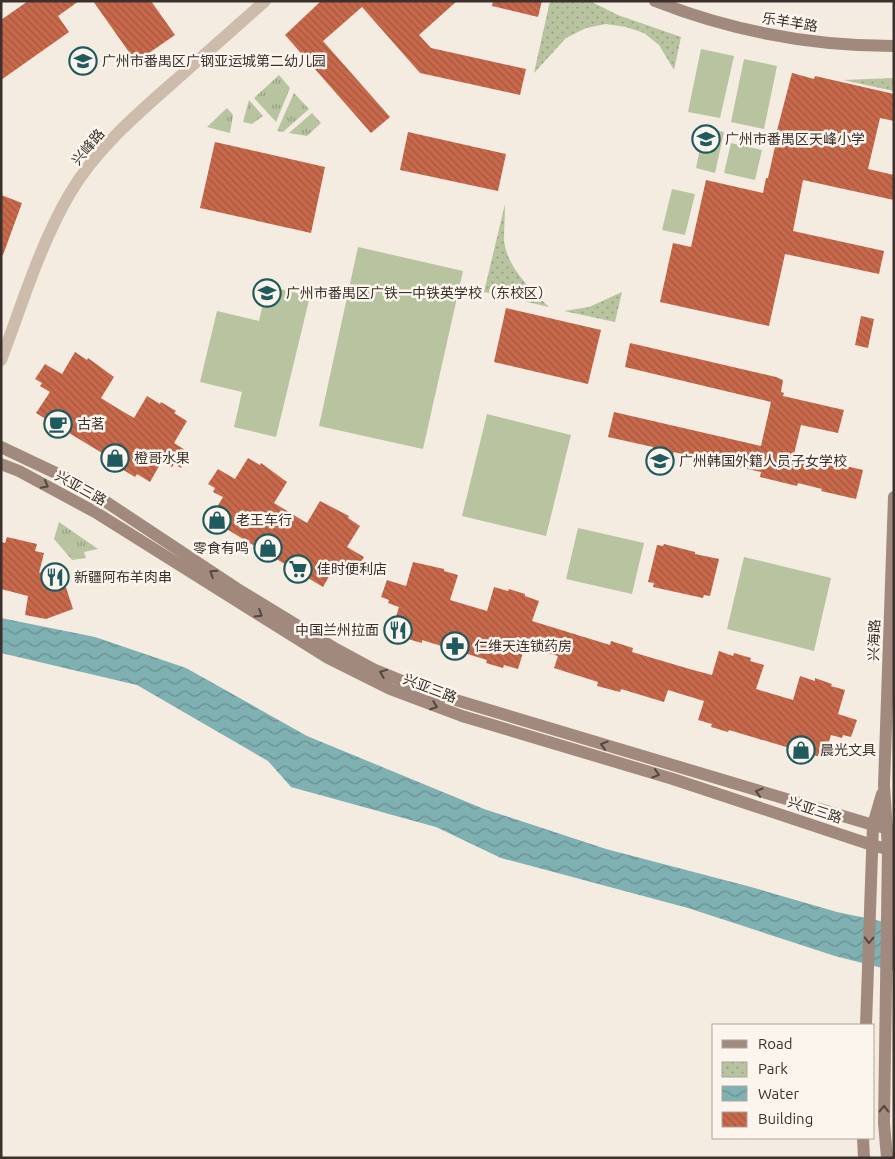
<svg xmlns="http://www.w3.org/2000/svg" width="895" height="1159" font-family="Ubuntu,'Noto Sans SC',sans-serif">
<style>
.grass{fill:url(#grass-tufts)}
.park{fill:url(#park-dots)}
.pitch{fill:#b8c4a0}
.water{fill:url(#water-waves)}
.building{fill:url(#building-back-hatch)}
.lines{fill:none;stroke-linecap:round;stroke-linejoin:round}
.street{stroke:#cdbbac;stroke-width:12}
.secondary{stroke:#a18a7d;stroke-width:12}
.oneway{stroke:#544640}
.labels{text-anchor:middle;dominant-baseline:central;stroke-width:5;stroke-linejoin:round;paint-order:stroke}
.street-label{font-size:14px;fill:#3b302b;stroke:#fbf5ee}
.poi-label{font-size:14px;fill:#3b302b;stroke:#fbf5ee;text-anchor:start}
</style>
<defs>
<pattern id="grass-tufts" width="24" height="20" patternUnits="userSpaceOnUse" patternTransform="scale(1.25)"><rect width="24" height="20" fill="#b8c4a0"/><path d="M3 7l-1-3M5 7V3M7 7l1-3M15 17l-1-3M17 17v-4M19 17l1-3" fill="none" stroke="#97a083"/></pattern>
<pattern id="park-dots" width="8" height="8" patternUnits="userSpaceOnUse" patternTransform="scale(1.25)"><rect width="8" height="8" fill="#b8c4a0"/><path d="M2 2h.1M6 6h.1" fill="none" stroke="#97a083" stroke-width="1.8" stroke-linecap="round"/></pattern>
<pattern id="water-waves" width="16" height="10" patternUnits="userSpaceOnUse" patternTransform="scale(1.25)"><rect width="16" height="10" fill="#7fb0b2"/><path d="M0 5q4-4 8 0t8 0" fill="none" stroke="#699091"/></pattern>
<pattern id="building-back-hatch" width="6" height="6" patternUnits="userSpaceOnUse" patternTransform="scale(1.25)"><rect width="6" height="6" fill="#c8694b"/><path d="M-1 5l2 2M0 0l6 6M5-1l2 2" fill="none" stroke="#a4573f"/></pattern>
</defs>
<rect width="100%" height="100%" fill="#f4ebe1"/>
<path class="grass" d="M279 75 290 88 276 122 254 98Z
M294 93 309 109 283 132 277 131Z
M249 100 263 116 252 124 243 122Z
M227 108 233 115 230 133 207 127Z
M312 113 321 123 307 136 289 133Z
M59 522 98 549 84 552 86 558 72 560 54 539Z"/>
<path class="park" d="M550 1H590L618 15 681 37 674 70 659 45 644 33 626 27 606 24 586 28 566 38 534 73Z
M894 78V91L843 80Z
M505 204C505 216 504 228 504 240 507 268 530 288 549 307L484 292Z
M622 292 615 322 564 311 589 307Z"/>
<path class="pitch" d="M701 49 734 56 720 118 688 112Z
M744 59 777 66 764 129 731 122Z
M704 128 724 132 715 173 696 168Z
M731 143 762 150 755 180 724 173Z
M672 189 695 194 685 235 662 230Z
M358 247 463 271 423 449 319 426Z
M267 286 310 296 276 437 234 427 242 392 200 382 217 311 259 321Z
M487 414 571 435 546 536 462 516Z
M578 528 644 543 632 594 566 579Z
M744 557 831 578 814 651 727 629Z"/>
<path class="water" d="M1 618 95 637 186 668 307 736 484 809 606 849 751 887 837 912 894 924V971L835 956 688 908 501 858 436 827 291 787 268 761 137 685 1 653Z"/>
<path class="building" d="M28 1H79L58 16 69 32 1 80V20Z
M93 1H151L175 35 136 62Z
M321 1H457L419 35 431 48 526 69 520 95 420 73 362 7 323 41 390 117 371 133 285 35Z
M493 1H542L538 17 492 6Z
M792 73 814 79 815 76 894 94V121L880 118 868 169 894 175V200L803 180 793 231 884 251 879 274 785 254 769 326 660 302 673 243 691 247 706 180 763 193 766 178H768L776 142H774Z
M408 132 506 154 498 191 400 170Z
M215 142 325 167 311 233 200 208Z
M1 195 22 203 3 255H1Z
M506 308 601 330 588 384 494 362Z
M861 316 874 319 868 348 855 345Z
M630 343 776 377 783 380 781 392 784 393 783 396 844 410 838 433 801 425 794 454 863 470 856 499 821 491 822 489 798 483 797 486 760 477 761 472 734 466V468L713 464 714 461 674 452 673 454 653 449V447L608 437 614 412 761 446 771 402 625 367Z
M75 352 87 360 88 358 114 377 101 398 117 408 134 418 147 396 160 404 161 402 176 411 174 413 187 421 174 443 190 453 181 468 174 464 172 467 162 461 150 482 137 474 135 477 120 468 122 465 64 430 63 433 48 424 49 421 36 413 50 392 40 386 42 383 35 379 45 364 62 374Z
M248 458 260 465 261 463 287 482 274 503 307 523 320 501 349 516 348 518 360 526 347 547 364 557 354 573 347 569 345 572 335 566 323 587 210 519 223 497 213 492 215 488 208 484 218 469 235 479Z
M7 537 37 544 35 551 44 553 39 573 59 566 73 609 46 619 25 615 28 596 1 589V542L5 543Z
M664 544 695 552V554L719 559 710 596 704 595 703 598 653 587 654 583 648 582 657 545 663 546Z
M413 562 444 569V571L458 575 450 600 487 611 494 587 508 591 509 589 525 594V596L539 601 532 621 610 645 611 641 633 648 632 652 693 670 712 675 719 651 733 656 734 653 751 658 750 661 764 665 756 689 793 700 800 676 815 681V678L832 684 831 686 845 690 838 714 857 720 851 737 843 735 842 738 831 735 824 758 810 754 809 757 792 752 793 749 729 730 728 732 711 727 712 724 698 720 704 701 668 690 664 702 621 689 620 692 597 686 598 682 554 668 558 656 525 646 518 669 504 665 503 668 486 663 487 660 422 640V643L404 638 405 635 392 630 399 607 388 603 389 600 381 597 387 580 406 586Z"/>
<g class="lines">
<path class="street" d="M1 360C22 305 39 247 69 195 95 150 138 113 177 79 206 53 236 27 265 1"/>
<path class="secondary" d="M655 1C731 31 812 46 894 46
M1 447 79 484 236 588 336 649 373 669 429 692 873 825 894 830
M1 464 19 471 95 512 328 658 390 689 462 716 673 779 872 845 894 851
M866 1025 873 825 882 794
M863 1138 864 1158
M887 1158 884 1123 888 849 884 785 894 497"/>
</g>
<defs><path id="oneway-chevron" d="M-2-3.5L2.5 0L-2 3.5" fill="none" stroke-width="1.6" stroke-linecap="round" stroke-linejoin="round" transform="scale(1.25)"/></defs>
<g class="oneway">
<use href="#oneway-chevron" transform="translate(45 485) rotate(28)"/>
<use href="#oneway-chevron" transform="translate(213 573) rotate(-147)"/>
<use href="#oneway-chevron" transform="translate(259 614) rotate(32)"/>
<use href="#oneway-chevron" transform="translate(383 673) rotate(-158)"/>
<use href="#oneway-chevron" transform="translate(434 706) rotate(21)"/>
<use href="#oneway-chevron" transform="translate(604 745) rotate(-163)"/>
<use href="#oneway-chevron" transform="translate(656 774) rotate(17)"/>
<use href="#oneway-chevron" transform="translate(759 792) rotate(-163)"/>
<use href="#oneway-chevron" transform="translate(869 940) rotate(92)"/>
<use href="#oneway-chevron" transform="translate(884 1109) rotate(-89)"/>
</g>
<defs>
<g id="school-ring" transform="scale(1.4375)"><circle r="9.5" fill="#fbf5ee" stroke="#1f5a5e" stroke-width="1.5"/><path d="M0-5L7-2L0 1L-7-2ZM-4 1L0 2.5L4 1V4Q0 6-4 4Z" fill="#1f5a5e"/></g>
<g id="cafe-ring" transform="scale(1.4375)"><circle r="9.5" fill="#fbf5ee" stroke="#1f5a5e" stroke-width="1.5"/><path d="M-5.5-4.5H6V0H3Q3 3.5 0 3.5H-2.5Q-5.5 3.5-5.5 0ZM3-3.2v2h1.7v-2ZM-6 4.5H4V6H-6Z" fill="#1f5a5e"/></g>
<g id="shop-ring" transform="scale(1.4375)"><circle r="9.5" fill="#fbf5ee" stroke="#1f5a5e" stroke-width="1.5"/><path d="M-5-2.5h2.3a2.7 3.5 0 0 1 5.4 0H5L5.5 6h-11ZM-1.5-2.5h3a1.5 2.3 0 0 0-3 0Z" fill="#1f5a5e"/></g>
<g id="supermarket-ring" transform="scale(1.4375)"><circle r="9.5" fill="#fbf5ee" stroke="#1f5a5e" stroke-width="1.5"/><path d="M-6-5.5h2.5l.6 2H6L4.5 2H-2.5L-4.4-4H-6ZM-1.5 3.2a1.3 1.3 0 1 0 .1 0ZM3 3.2a1.3 1.3 0 1 0 .1 0Z" fill="#1f5a5e"/></g>
<g id="restaurant-ring" transform="scale(1.4375)"><circle r="9.5" fill="#fbf5ee" stroke="#1f5a5e" stroke-width="1.5"/><path d="M-5-6h1v4h1v-4h1v4h1v-4h1v5L-1.5 .5V6h-2V.5L-5-1ZM5-6V6H3V1.5H1.5Q1.5-4 5-6Z" fill="#1f5a5e"/></g>
<g id="pharmacy-ring" transform="scale(1.4375)"><circle r="9.5" fill="#fbf5ee" stroke="#1f5a5e" stroke-width="1.5"/><path d="M-2-6h4v4h4v4h-4v4h-4v-4h-4v-4h4Z" fill="#1f5a5e"/></g>
</defs>
<g fill-rule="evenodd">
<use href="#school-ring" x="83" y="61"/>
<use href="#school-ring" x="706" y="139"/>
<use href="#school-ring" x="267" y="293"/>
<use href="#cafe-ring" x="58" y="424"/>
<use href="#shop-ring" x="115" y="458"/>
<use href="#school-ring" x="660" y="461"/>
<use href="#shop-ring" x="217" y="520"/>
<use href="#shop-ring" x="268" y="548"/>
<use href="#supermarket-ring" x="298" y="569"/>
<use href="#restaurant-ring" x="55" y="577"/>
<use href="#restaurant-ring" x="398" y="630"/>
<use href="#pharmacy-ring" x="455" y="646"/>
<use href="#shop-ring" x="801" y="750"/>
</g>
<g class="labels">
<g class="street-label">
<text transform="translate(790 22) rotate(9)">乐羊羊路</text>
<text transform="translate(88 147) rotate(-50)">兴峰路</text>
<text transform="translate(81 488) rotate(29)">兴亚三路</text>
<text transform="translate(874 640) rotate(-88)">兴海路</text>
<text transform="translate(430 688) rotate(21)">兴亚三路</text>
<text transform="translate(815 810) rotate(18)">兴亚三路</text>
</g>
<g class="poi-label">
<text x="102" y="61">广州市番禺区广钢亚运城第二幼儿园</text>
<text x="725" y="139">广州市番禺区天峰小学</text>
<text x="286" y="293">广州市番禺区广铁一中铁英学校（东校区）</text>
<text x="77" y="424">古茗</text>
<text x="134" y="458">橙哥水果</text>
<text x="679" y="461">广州韩国外籍人员子女学校</text>
<text x="236" y="520">老王车行</text>
<text x="249" y="548" text-anchor="end">零食有鸣</text>
<text x="317" y="569">佳时便利店</text>
<text x="74" y="577">新疆阿布羊肉串</text>
<text x="379" y="630" text-anchor="end">中国兰州拉面</text>
<text x="474" y="646">仁维天连锁药房</text>
<text x="820" y="750">晨光文具</text>
</g>
</g>
<rect width="895" height="1159" fill="none" stroke="#3b302b" stroke-width="5"/>
<rect x="712" y="1024" width="162" height="115" fill="#fbf5ee" stroke="#aea6a0"/>
<rect x="722" y="1040" width="25" height="8" fill="#a18a7d" stroke="#aea6a0"/>
<text x="758" y="1049" font-size="15" fill="#3b302b">Road</text>
<rect x="722" y="1062" width="25" height="15" fill="url(#park-dots)" stroke="#aea6a0"/>
<text x="758" y="1074" font-size="15" fill="#3b302b">Park</text>
<rect x="722" y="1086" width="25" height="15" fill="url(#water-waves)" stroke="#aea6a0"/>
<text x="758" y="1099" font-size="15" fill="#3b302b">Water</text>
<rect x="722" y="1112" width="25" height="15" fill="url(#building-back-hatch)" stroke="#aea6a0"/>
<text x="758" y="1124" font-size="15" fill="#3b302b">Building</text>
</svg>
